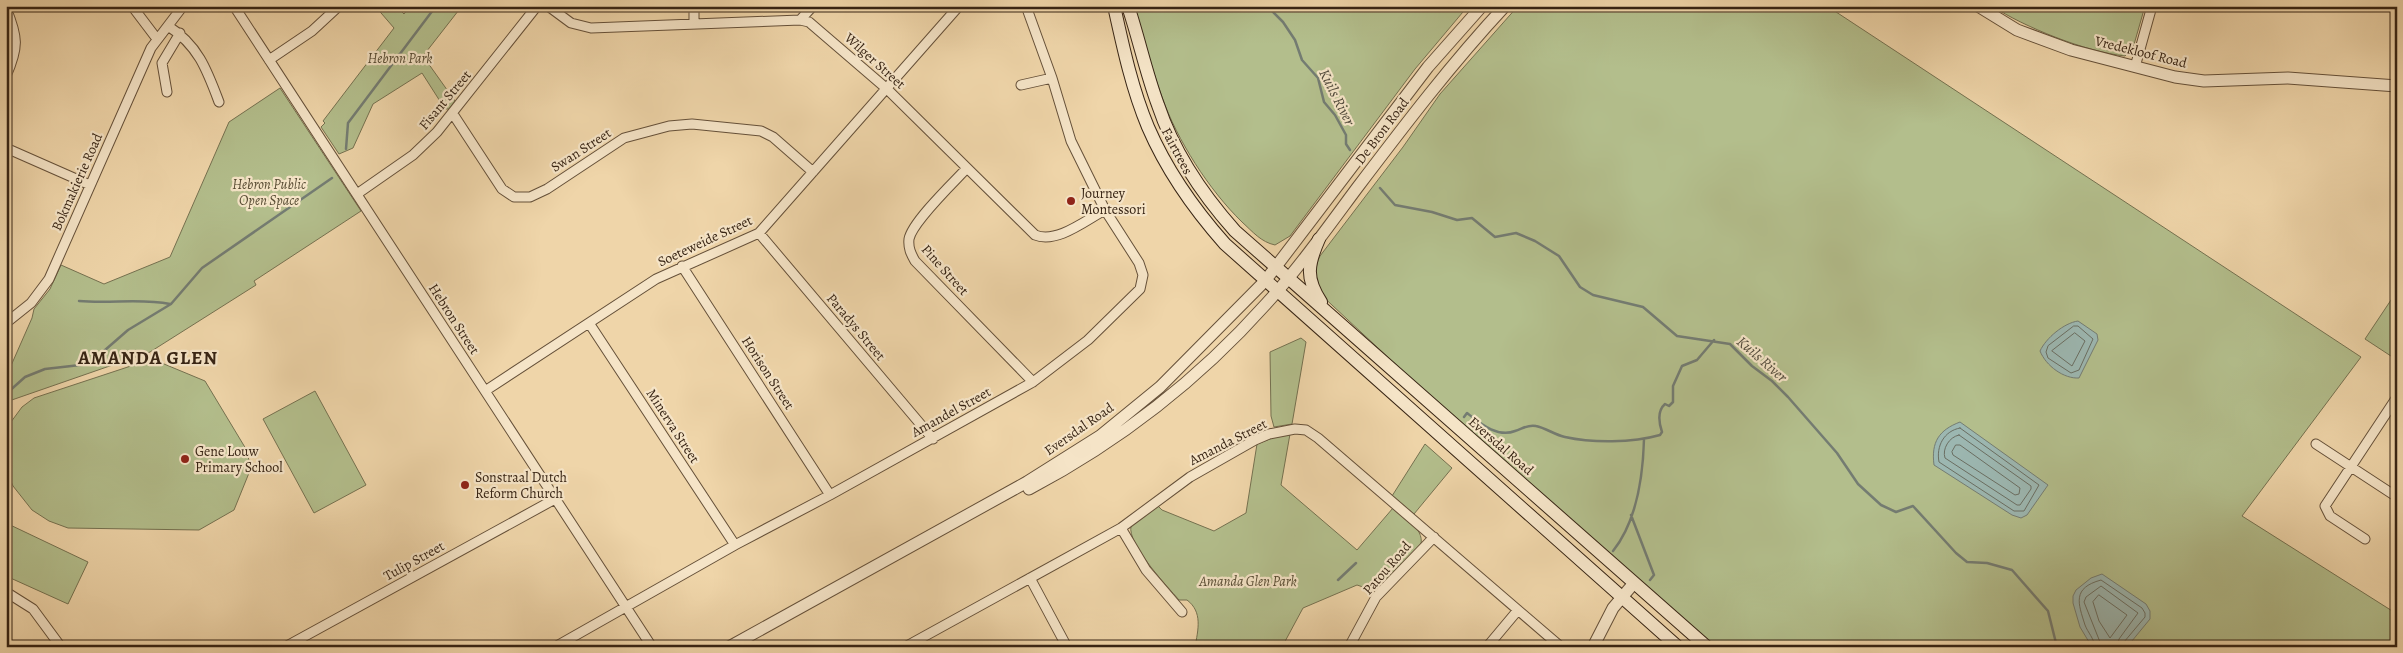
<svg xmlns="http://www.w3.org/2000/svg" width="2403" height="653" font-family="Alegreya,serif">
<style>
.green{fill:#b3be8c;stroke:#757150}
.water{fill:#9cb7b1;stroke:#747c72}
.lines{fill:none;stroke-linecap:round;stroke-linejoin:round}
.shore{stroke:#6a6e62;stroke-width:1}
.stream{stroke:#747c72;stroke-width:2.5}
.minor-casing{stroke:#655039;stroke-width:11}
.tertiary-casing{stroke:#655039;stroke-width:13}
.secondary-casing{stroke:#372414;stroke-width:14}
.minor{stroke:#f5e4c7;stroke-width:9}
.tertiary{stroke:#f5e4c7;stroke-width:11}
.secondary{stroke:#f5e4c7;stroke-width:12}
.poi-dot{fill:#8f2418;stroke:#f5e4c7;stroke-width:2}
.labels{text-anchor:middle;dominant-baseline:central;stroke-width:4.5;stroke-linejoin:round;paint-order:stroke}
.street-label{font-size:14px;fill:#372414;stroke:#f5e4c7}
.park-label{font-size:14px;font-style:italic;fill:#564a32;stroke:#f5e4c7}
.poi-label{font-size:14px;fill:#372414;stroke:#f5e4c7;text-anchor:start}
.water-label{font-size:15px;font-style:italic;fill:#50493b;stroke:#f5e4c7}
.district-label{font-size:19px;font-weight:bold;letter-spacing:1px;fill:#372414;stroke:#f5e4c7}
</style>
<rect width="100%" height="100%" fill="#efd5a9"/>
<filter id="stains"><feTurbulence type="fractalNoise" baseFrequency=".004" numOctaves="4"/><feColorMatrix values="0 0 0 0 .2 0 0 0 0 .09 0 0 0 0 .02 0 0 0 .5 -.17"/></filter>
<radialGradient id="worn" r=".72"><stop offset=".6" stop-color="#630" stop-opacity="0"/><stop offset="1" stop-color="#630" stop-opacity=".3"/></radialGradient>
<path class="green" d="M375 6H396L404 14 410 6H462L423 56 455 101 449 109H445L422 73 373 104 353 148 339 154 321 127 325 123 323 121 394 28Z
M1132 6H1468L1415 69 1290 236 1275 245C1261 242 1253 232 1242 222 1209 190 1177 140 1162 97 1151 67 1144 36 1132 6Z
M1518 6H1827L2361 357 2242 516 2397 614V647H1713L1407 375 1318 292C1315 280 1314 267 1320 256L1403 147 1440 94Z
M1992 6H2145L2133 48 2125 56C2086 52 2024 27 1992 6Z
M280 88 361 211 254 281 256 285 150 352 6 402V377L32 318 34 309 50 289 61 265 104 284 170 257 229 122Z
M2397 291V360L2365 339Z
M1301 338 1306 342 1292 424 1274 427 1271 416 1270 352Z
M152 359 205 381 246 449 251 468 234 510 199 530 68 528 49 521 32 510 13 486 6 470 8 426 22 407 34 398Z
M315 391 366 485 314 513 263 419Z
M1290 434 1281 485 1357 550 1393 508C1403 517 1424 528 1421 544L1375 591 1357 585 1303 608 1282 647H1195C1198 630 1203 612 1187 600H1179C1167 586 1127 544 1131 526L1158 506 1162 510 1214 531 1246 513 1257 444 1275 437Z
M1425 444 1452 468 1414 514 1392 496Z
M6 523 88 562 68 604 6 576Z"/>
<path class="water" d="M2078 321 2097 334 2098 340 2079 378C2064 379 2046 366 2040 351 2046 338 2064 323 2078 321Z
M1960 422 2048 485 2027 515 2021 518 2012 515 1934 465C1931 442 1939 430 1960 422Z
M2102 574 2146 604 2150 611V619L2127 647H2092L2080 627 2073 603V596L2076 590 2091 578Z"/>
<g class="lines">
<path class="shore" d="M2074 326H2078L2093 339 2079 370 2071 373 2048 358 2046 352 2048 346Z
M2075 333 2085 341 2072 366 2052 351Z
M1960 428 2039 485 2024 511H2014L1939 462C1936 446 1944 431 1960 428Z
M1959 435 2031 486V489L2020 505H2017L1945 458C1942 449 1949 437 1959 435Z
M1956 445H1960L2020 488 2019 494 2015 495 1953 455 1952 452Z
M2099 595 2127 615 2110 638 2099 621 2093 602Z
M2095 647C2094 638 2088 633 2085 625 2078 603 2072 588 2101 580L2142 608 2145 613V617L2124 642 2123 647
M2102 647 2084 602 2086 597 2101 586 2138 613 2119 639 2117 647"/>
<path class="stream" d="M1267 6 1283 22 1295 40 1302 60 1318 78 1324 102 1335 115 1346 135V144L1350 150
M346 149 348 123 436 6
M1380 188 1395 205 1432 212 1457 220 1472 218 1495 237 1516 233 1535 241 1559 256 1580 287 1593 295 1643 307 1677 336 1730 344 1752 366 1772 381 1788 397 1837 453 1858 484 1881 505 1896 512 1913 506 1956 553 1967 562 1987 563 2012 570 2048 611 2057 647
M79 301C110 304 140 298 170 304
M6 394 25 377 45 369 89 364 128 330 171 304 202 268 332 178
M1464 417 1467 413C1480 423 1497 438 1515 431 1522 429 1528 424 1536 426 1546 428 1555 435 1565 437 1592 443 1632 443 1660 435L1662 432C1659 423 1657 411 1665 404L1669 406 1673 402V386L1682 366 1697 360 1714 340
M1631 515 1654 575 1650 580
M1613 551C1637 521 1643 476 1644 439
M1338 580 1356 563"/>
<g class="minor-casing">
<path id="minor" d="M132 6 157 39
M234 6 652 647
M548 6 571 23 591 28 800 20 809 22 887 89 1035 235C1057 244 1086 220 1105 210
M694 6V24
M6 8C18 37 19 47 6 76
M800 20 813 6
M168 26C198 45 207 70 219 102
M269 60 312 31 339 6
M2135 67 2152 6
M1021 85 1052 78
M167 92 162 63 180 33
M453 114 502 189 514 197H530L547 189 624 138 669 126 692 124 761 131 773 137 813 172
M6 148 90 185
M967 168C954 182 912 222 909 239 908 248 911 254 915 261L1033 382
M357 194 413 155 437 132 537 6
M759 233 933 439
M682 266 830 495
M6 323 31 303 49 279 151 48 183 6
M589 323 735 545
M485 391 656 279 759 233 959 6
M2316 444 2397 497
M1121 528 1146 570 1182 612
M2365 539 2330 516 2325 506 2397 397
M1030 578 1067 647
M6 592 33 609 61 647
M285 647 555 499
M555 647 735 545 830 495 1033 382 1088 340 1140 289 1143 275 1139 263 1105 210 1071 141 1052 78 1026 6
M905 647 1121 528 1190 477 1255 440 1269 434 1295 429 1306 430 1318 438 1561 647
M1349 647 1376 597 1434 537
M1487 647 1518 610"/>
</g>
<g class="tertiary-casing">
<path id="tertiary" d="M1978 6 2017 30 2071 50 2175 77 2204 81 2288 78 2397 86
M1029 489C1118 442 1199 379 1266 304 1299 268 1328 227 1357 188 1404 126 1451 64 1505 6
M729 647 1027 482 1100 436 1160 387 1265 281 1428 67 1482 6
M1593 647 1613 608 1634 583"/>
</g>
<g class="secondary-casing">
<path id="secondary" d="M1114 6C1123 47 1132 89 1148 127 1167 171 1193 208 1225 244L1678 647
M1128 6C1139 39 1146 73 1158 105 1174 153 1202 194 1235 231L1707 647
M1319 239C1308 264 1305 278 1321 302"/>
</g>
<use href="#minor" class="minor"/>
<use href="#tertiary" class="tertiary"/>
<use href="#secondary" class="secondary"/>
</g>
<g class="poi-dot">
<circle cx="1071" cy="201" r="5"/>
<circle cx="185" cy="459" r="5"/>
<circle cx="465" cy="485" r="5"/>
</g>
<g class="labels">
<g class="street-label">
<text transform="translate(2141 52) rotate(14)">Vredekloof Road</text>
<text transform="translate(875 61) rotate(42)">Wilger Street</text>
<text transform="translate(445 100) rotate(-50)">Fisant Street</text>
<text transform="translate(1382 131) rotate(-53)">De Bron Road</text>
<text transform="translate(581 150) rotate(-33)">Swan Street</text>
<text transform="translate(1177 151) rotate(62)">Fairtrees</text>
<text transform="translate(77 182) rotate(-66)">Bokmakierie Road</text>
<text transform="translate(705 241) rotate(-25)">Soeteweide Street</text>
<text transform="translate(945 270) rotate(48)">Pine Street</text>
<text transform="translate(454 319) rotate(57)">Hebron Street</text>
<text transform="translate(856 327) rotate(50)">Paradys Street</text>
<text transform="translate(768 373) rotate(57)">Horison Street</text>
<text transform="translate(951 412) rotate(-29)">Amandel Street</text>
<text transform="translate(673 426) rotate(57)">Minerva Street</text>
<text transform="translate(1079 429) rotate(-35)">Eversdal Road</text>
<text transform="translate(1228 442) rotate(-27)">Amanda Street</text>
<text transform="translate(1501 446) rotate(41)">Eversdal Road</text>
<text transform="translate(414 561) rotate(-29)">Tulip Street</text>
<text transform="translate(1387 568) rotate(-49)">Patou Road</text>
</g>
<g class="park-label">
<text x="400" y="58">Hebron Park</text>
<text x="269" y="184">Hebron Public<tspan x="269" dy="16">Open Space</tspan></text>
<text x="1248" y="581">Amanda Glen Park</text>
</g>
<g class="poi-label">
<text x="1081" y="193">Journey<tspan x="1081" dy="16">Montessori</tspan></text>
<text x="195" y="451">Gene Louw<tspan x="195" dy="16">Primary School</tspan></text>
<text x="475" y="477">Sonstraal Dutch<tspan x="475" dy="16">Reform Church</tspan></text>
</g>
<g class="water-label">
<text transform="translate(1337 97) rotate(63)">Kuils River</text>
<text transform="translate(1762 359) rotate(41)">Kuils River</text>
</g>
<g class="district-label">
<text x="148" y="358">AMANDA GLEN</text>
</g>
</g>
<rect width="2403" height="653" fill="none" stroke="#efd5a9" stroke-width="25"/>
<rect x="8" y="8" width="2388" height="638" fill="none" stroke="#372414" stroke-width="2.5"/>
<rect x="12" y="12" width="2378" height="628" fill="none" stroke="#372414"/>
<rect width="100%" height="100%" filter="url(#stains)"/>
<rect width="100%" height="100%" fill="url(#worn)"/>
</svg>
